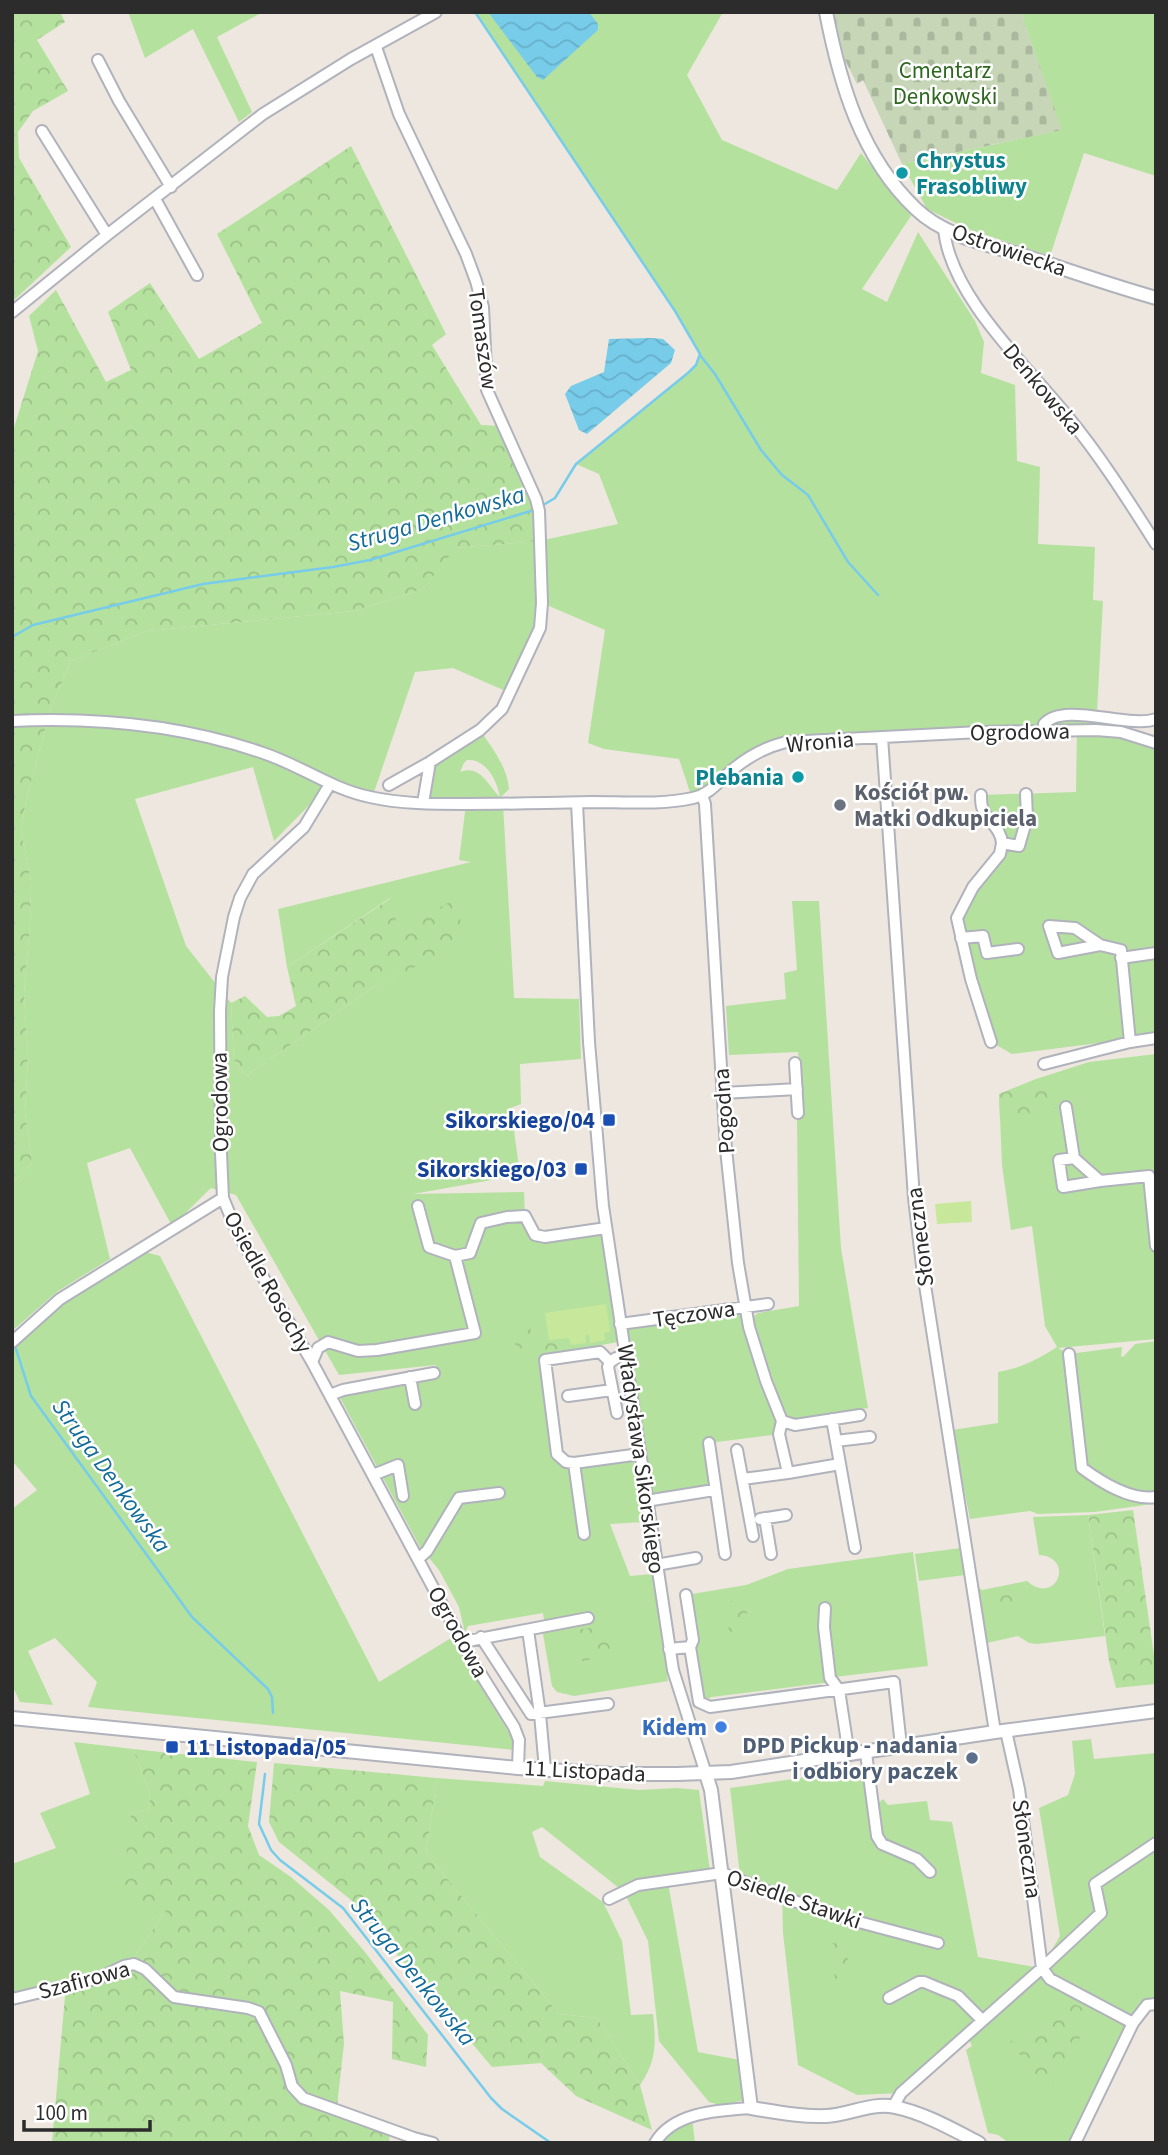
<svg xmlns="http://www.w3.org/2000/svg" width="1168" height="2155" font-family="'Source Sans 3',sans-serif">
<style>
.grass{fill:#b5e19e;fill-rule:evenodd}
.forest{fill:url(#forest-crowns)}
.cemetery{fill:url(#cemetery-stones)}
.pitch{fill:#c7e89b}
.water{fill:url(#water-waves)}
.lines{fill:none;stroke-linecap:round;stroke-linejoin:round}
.stream{stroke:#77ccea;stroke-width:2.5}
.minor-casing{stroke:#b0b2bc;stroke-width:14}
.tertiary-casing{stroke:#b0b2bc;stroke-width:16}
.minor{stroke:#fff;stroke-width:10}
.tertiary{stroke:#fff;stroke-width:12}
.culture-dot{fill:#0f9aa8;stroke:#fff;stroke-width:2.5}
.worship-dot{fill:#6b7280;stroke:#fff;stroke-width:2.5}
.transit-dot{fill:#1a4fb4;stroke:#fff;stroke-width:2.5}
.shop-dot{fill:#3f7fe0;stroke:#fff;stroke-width:2.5}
.service-dot{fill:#5c6f8a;stroke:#fff;stroke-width:2.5}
.labels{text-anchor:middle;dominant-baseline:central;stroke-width:5;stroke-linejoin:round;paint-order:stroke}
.park-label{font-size:23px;fill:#2d681e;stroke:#fff}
.culture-label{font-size:23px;font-weight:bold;fill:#0d838f;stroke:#fff;text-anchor:start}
.street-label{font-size:23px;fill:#2c2c2c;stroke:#fff}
.worship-label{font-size:23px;font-weight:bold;fill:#5b616d;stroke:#fff;text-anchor:start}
.transit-label{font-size:23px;font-weight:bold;fill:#164399;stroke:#fff;text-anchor:end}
.shop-label{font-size:23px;font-weight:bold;fill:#366cbe;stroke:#fff;text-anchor:end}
.service-label{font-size:23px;font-weight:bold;fill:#4e5e75;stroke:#fff;text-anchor:end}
.water-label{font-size:24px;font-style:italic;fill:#136b9a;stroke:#fff}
</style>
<defs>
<pattern id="forest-crowns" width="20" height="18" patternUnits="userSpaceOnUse" patternTransform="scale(1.75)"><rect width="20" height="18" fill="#b5e19e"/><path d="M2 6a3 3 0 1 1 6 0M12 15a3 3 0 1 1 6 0" fill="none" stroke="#9cc188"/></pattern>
<pattern id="cemetery-stones" width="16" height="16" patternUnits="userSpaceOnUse" patternTransform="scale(1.75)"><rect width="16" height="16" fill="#c6d6b7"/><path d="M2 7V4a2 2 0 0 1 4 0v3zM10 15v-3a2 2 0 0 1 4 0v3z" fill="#aab89e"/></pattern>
<pattern id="water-waves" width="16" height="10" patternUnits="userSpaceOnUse" patternTransform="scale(1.75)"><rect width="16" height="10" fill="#77ccea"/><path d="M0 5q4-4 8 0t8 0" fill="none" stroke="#67afc9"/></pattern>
</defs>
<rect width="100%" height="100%" fill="#ede7df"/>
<path class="grass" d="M128 12H263L217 37 252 112 239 122 193 29 145 58Z
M475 12H723L687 75 722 140 837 190 861 153 911 216 862 289 887 302 918 232 975 321 984 342 981 373 1015 385 1017 461 1040 467 1038 544 1095 547 1093 600 1103 601 1096 730 1156 743V1038L1108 1047 1107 1042 1012 1054 991 1042 957 924 1002 843 981 795 1076 792 1077 731 780 744 692 798 679 759 604 749 588 743 605 630 542 603 540 628 510 693 453 668 415 672 372 798 330 784 274 841 253 767 135 799 186 946 231 1003 234 1060 246 1076 372 988 461 944 397 928 390 898 287 967 278 909 471 862 459 860 466 804 423 803 430 762 480 730C492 748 507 766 509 789L500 798H463L466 804H503L514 998 579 999 581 1059 520 1064 521 1104 511 1108 520 1175 413 1194 524 1192 525 1216 535 1235 600 1229 618 1342 541 1356 550 1358 557 1454 566 1462 633 1455 644 1522 610 1524 630 1576 653 1574 668 1681 574 1696 557 1692 552 1686 543 1634 545 1626 543 1613 468 1626 465 1633 459 1607 439 1570 420 1547 337 1392 434 1373 436 1365 339 1375 236 1195 211 1188 172 1226 130 1148 87 1163 110 1259 58 1291 12 1331V1184L32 1163 25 1112 28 1055 24 993 30 925 31 881 21 831 26 801 51 708 71 661 147 631 354 611 423 589 455 548 539 541 618 524 599 474 576 464 689 372 696 365 700 354 675 311ZM467 760C486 758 497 781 500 797 487 784 480 764 460 772L464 763Z
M1021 12H1156V176L1084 153 1050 256 968 229 927 209 902 164 1061 130Z
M792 901H819L841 1248 868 1408 792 1419 785 1414 760 1343 753 1317 758 1313 799 1306 797 1117 803 1116 798 1052 729 1055 726 1006 786 999 784 973 797 970Z
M1156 1054V1339L1058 1348 1069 1354 1122 1347 1121 1357 1124 1356 1135 1344 1156 1341V1497L1151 1498 1152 1504 1095 1512 1038 1514 1030 1511 970 1519 952 1430 998 1423V1372C1021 1368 1037 1360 1057 1347L1045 1326 1032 1226 1011 1230 1002 1165 999 1094 1036 1079 1089 1062Z
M138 1250 160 1256 379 1682 451 1638 511 1736 514 1750 88 1707 97 1682 55 1638 28 1651 53 1705 20 1702 12 1685V1509L37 1490 14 1463H12V1342L60 1299Z
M745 1307 777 1413 779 1434 709 1443 714 1490 646 1501 620 1324Z
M1088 1515 1105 1636 1037 1644 1029 1643 1018 1636 987 1643 978 1587 982 1590 1027 1581C1056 1607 1076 1557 1039 1555L1033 1517Z
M961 1548 965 1575 919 1581 915 1554Z
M913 1552 928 1666 834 1677 824 1683 712 1697 699 1702 686 1595 746 1585 788 1569Z
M1091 1739 1094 1759 1156 1753V2004L1147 2005 1075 2143H1009L998 2135 988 2133 966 2050 972 2046 967 2034 901 2093 857 2095 798 2065 783 1933 782 1891 740 1876 730 1788 828 1774 868 1764 874 1807 883 1799 888 1805 927 1801 930 1820 952 1822 978 1957 1041 1968 1060 1936 1039 1808 1068 1795 1075 1774 1072 1741Z
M74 1742 133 1749 150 1793 149 1809 131 1813 166 1910 129 1965 12 1999V1864L56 1848 40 1813 90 1794Z
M437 1778 543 1786 545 1781 639 1790 677 1788 699 1790 710 1871 667 1877 698 2052 745 2061 750 2099 720 2105 709 2102 659 2041 648 1941 624 1892 542 1827 532 1832 540 1857 603 1902 622 1941 631 2015 653 2014C656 2043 657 2060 640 2085L597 2018 559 2014 426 1853Z
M692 2117 695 2143H655Z"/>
<path class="forest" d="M12 12H60L65 22 37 40 68 91 33 111 18 132 19 158 71 247 12 302Z
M351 146 446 334 432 345 481 425 503 426 536 499 539 541 456 548 423 589 354 611 147 631 71 661 51 708 26 801 21 831 31 881 30 925 24 993 28 1055 25 1112 32 1163 12 1184V434L38 351 29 316 56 290 106 382 131 370 108 312 150 283 199 359 262 323 217 234Z
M460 897 461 945 372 988 246 1076 234 1060 231 1003 245 996 267 1017 279 1016 296 1006 287 967 391 898 398 928Z
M1051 1075 1056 1108 1000 1120 999 1094Z
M529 1317 532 1340 545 1338 546 1342 568 1339 569 1348 551 1350V1355L532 1357 530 1347 516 1349 511 1319Z
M1133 1510 1156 1669V1684L1116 1688 1109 1661 1088 1515Z
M1021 1588 1022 1595 1010 1609 1001 1610 998 1590Z
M745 1599 749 1629 729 1632 725 1602Z
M614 1624 618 1656 582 1661 577 1630Z
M133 1749 257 1762 248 1826 259 1855 291 1877 329 1910 365 1952 428 2035 426 2067 392 2059 393 2002 340 1991 344 2044 337 2106 390 2128 389 2143H52L66 1985 129 1965 166 1910 121 1899 131 1813 149 1809 150 1793Z
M274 1763 437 1778 426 1853 559 2014 597 2018 640 2085 652 2130 576 2096 541 2063 492 2067 351 1900 279 1842 269 1822Z
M844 1942 850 1969 847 1977 835 1979 829 1944Z
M1065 2000 1097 2014 1088 2023 1050 2093 1010 2042Z"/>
<path class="cemetery" d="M833 12H1021L1062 130 902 164 863 80 857 84 845 60Z"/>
<path class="pitch" d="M971 1201 972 1222 937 1224 935 1204Z
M606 1304 610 1332 604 1333 605 1340 590 1343 589 1335H585L586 1343 571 1345 569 1338 549 1340 545 1313Z"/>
<path class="water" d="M488 12H589L598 24V30L543 80 537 77Z
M651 338 663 339 675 350 671 363 587 434 579 430 565 394 571 386 604 372 609 339Z"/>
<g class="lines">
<path class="stream" d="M475 12 675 311 700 354 696 365 689 372 576 464 555 498 540 507
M700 355 715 374 761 450 782 475 808 495 848 562 878 595
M12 637 33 625 203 584 333 567 370 560 534 510
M15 1346 31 1396 192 1617 268 1689 272 1697 273 1713
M265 1774 259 1824 271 1850 280 1860 343 1908 491 2098 502 2109 551 2143"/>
<g class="minor-casing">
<path id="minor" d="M376 47 399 114 466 254 476 281 483 307 487 390 536 499 539 511 542 603 540 628 502 709 480 730 430 762 423 803
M98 60 119 101 171 187
M155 199 197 275
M944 228C949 295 1027 366 1068 417 1101 457 1128 500 1156 544
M107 235 263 114 351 59 436 12
M12 312 107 235 42 131
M12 721C97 717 182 725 263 753 300 765 331 789 370 797 401 804 433 804 465 804 507 804 550 803 592 802 625 802 661 805 693 798 710 794 718 782 731 771 747 757 766 747 786 742L980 732 1096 730 1121 732 1156 743
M1044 731V724C1064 701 1128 729 1156 719
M882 737 914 1198 922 1266 995 1732
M330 784 304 827 253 874 240 898 234 917 222 977 220 1011 221 1153 223 1198 237 1232 312 1362 472 1660 514 1727 519 1740 518 1768
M389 785 430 762
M702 795 705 804 726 1149 738 1263 749 1327 766 1381 782 1421 779 1434 788 1473 840 1464 855 1548
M981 795C981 799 981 803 982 807 987 821 1001 828 1002 843
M577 803 589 1042 603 1206 673 1670 706 1774
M961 938 983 936 987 953 1018 949
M1100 945 1058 953 1049 926 1075 928 1100 945 1121 950 1130 1042
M1121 958 1156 953
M991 1042 971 979 957 918 973 887 1000 854 1002 843 1019 846 1027 818 1026 794
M795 1063 798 1113
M1044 1064 1130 1042 1156 1038
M723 1093 797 1089
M1066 1107 1074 1158 1100 1181 1149 1176 1156 1246
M1074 1158 1059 1160 1063 1187 1100 1181
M418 1206 429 1247 455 1256 470 1253 481 1223 507 1217 525 1216 535 1235 545 1237 606 1228
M620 1324 768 1304
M12 1342 60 1299 223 1198
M1069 1354 1082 1468C1101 1482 1130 1501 1156 1497
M616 1358 610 1362 608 1367 617 1413
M312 1362 318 1348 328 1342 358 1351 377 1350 475 1333 455 1256
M610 1362 600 1352 545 1360 557 1454 566 1462 574 1463 640 1454
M410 1377 415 1404
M330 1395 343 1390 434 1373
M568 1396 612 1390
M832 1419 840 1464
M782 1421 795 1425 860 1415
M836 1441 870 1437
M709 1443 725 1554
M737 1450 753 1536
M574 1463 584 1534
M373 1475 398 1465 403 1496
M743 1479 788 1473
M646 1501 714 1490
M765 1518 771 1554
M760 1519 786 1515
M418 1559 427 1551 459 1498 499 1493
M656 1565 696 1558
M686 1595 693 1640 690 1647
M825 1608 824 1627 830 1678 839 1690 849 1755
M528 1630 540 1714 545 1769
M481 1637 531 1714 608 1704
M463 1642 588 1618
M669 1649 690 1647 699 1702 710 1707 894 1682 901 1746
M1006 1731 1019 1789 1042 1968
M866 1753 877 1836 882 1844 917 1859 930 1872
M609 1899 638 1885 722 1873 782 1897 855 1921 938 1943
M1042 1968 1101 1913 1095 1884 1156 1843
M889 1998 919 1982H924L958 1996 982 2020
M12 1999 99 1978 124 1966 134 1964 145 1969 174 1997 248 2008 259 2012 286 2065 292 2086 303 2098 414 2138 433 2143
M1133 2023 1147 2005 1156 2004
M893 2107 901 2093 1042 1968 1050 1979 1133 2023 1075 2143
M655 2143C673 2112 719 2110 751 2108"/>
</g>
<g class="tertiary-casing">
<path id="tertiary" d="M826 12C840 84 861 157 916 209 945 237 991 245 1028 257 1070 271 1113 286 1156 298
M12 1718 518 1768 612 1774H677L731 1772 995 1732 1156 1711
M706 1774 711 1790 751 2108C776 2112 801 2117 826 2116 849 2115 871 2102 895 2107 924 2113 952 2129 979 2143"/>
</g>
<use href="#minor" class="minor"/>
<use href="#tertiary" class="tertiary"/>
</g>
<g class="culture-dot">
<circle cx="902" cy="173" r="7"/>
<circle cx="798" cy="777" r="7"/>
</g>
<circle class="worship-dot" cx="840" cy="805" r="7"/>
<g class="transit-dot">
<rect x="602" y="1113" width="14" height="14" rx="3.5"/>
<rect x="574" y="1162" width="14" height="14" rx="3.5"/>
<rect x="165" y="1740" width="14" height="14" rx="3.5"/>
</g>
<circle class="shop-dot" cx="721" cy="1727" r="7"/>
<circle class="service-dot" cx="972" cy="1758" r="7"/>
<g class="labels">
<g class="park-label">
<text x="945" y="70">Cmentarz<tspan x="945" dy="26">Denkowski</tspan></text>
</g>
<g class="culture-label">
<text x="916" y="160">Chrystus<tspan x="916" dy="26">Frasobliwy</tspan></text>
<text x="784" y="777" text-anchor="end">Plebania</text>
</g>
<g class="street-label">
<text transform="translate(1009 250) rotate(19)">Ostrowiecka</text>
<text transform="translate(483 339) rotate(82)">Tomaszów</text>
<text transform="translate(1043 389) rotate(50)">Denkowska</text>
<text transform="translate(1020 732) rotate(-1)">Ogrodowa</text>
<text transform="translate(820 742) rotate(-5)">Wronia</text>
<text transform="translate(220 1102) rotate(-91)">Ogrodowa</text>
<text transform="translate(724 1111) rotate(-94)">Pogodna</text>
<text transform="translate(920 1237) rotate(-97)">Słoneczna</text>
<text transform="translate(268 1282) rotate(61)">Osiedle Rosochy</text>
<text transform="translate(694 1314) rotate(-8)">Tęczowa</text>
<text transform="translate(641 1459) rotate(82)">Władysława Sikorskiego</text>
<text transform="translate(458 1632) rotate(61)">Ogrodowa</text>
<text transform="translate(585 1771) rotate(3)">11 Listopada</text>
<text transform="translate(1027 1849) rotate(82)">Słoneczna</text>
<text transform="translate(794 1899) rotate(19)">Osiedle Stawki</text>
<text transform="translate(84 1980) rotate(-15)">Szafirowa</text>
</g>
<g class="worship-label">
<text x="854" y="792">Kościół pw.<tspan x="854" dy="26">Matki Odkupiciela</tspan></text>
</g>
<g class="transit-label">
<text x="595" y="1120">Sikorskiego/04</text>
<text x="567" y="1169">Sikorskiego/03</text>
<text x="186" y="1747" text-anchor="start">11 Listopada/05</text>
</g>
<g class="shop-label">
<text x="707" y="1727">Kidem</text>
</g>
<g class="service-label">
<text x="958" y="1745">DPD Pickup - nadania<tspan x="958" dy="26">i odbiory paczek</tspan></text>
</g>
<g class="water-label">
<text transform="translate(436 519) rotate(-16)">Struga Denkowska</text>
<text transform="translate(111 1476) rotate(54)">Struga Denkowska</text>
<text transform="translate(413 1972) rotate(51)">Struga Denkowska</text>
</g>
</g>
<rect width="1168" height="2155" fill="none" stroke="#2c2c2c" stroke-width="28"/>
<path d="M24 2120v10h126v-10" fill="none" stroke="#2c2c2c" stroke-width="3.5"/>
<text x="35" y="2120" font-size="21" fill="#2c2c2c" stroke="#ffffff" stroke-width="5" paint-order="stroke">100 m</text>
</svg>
